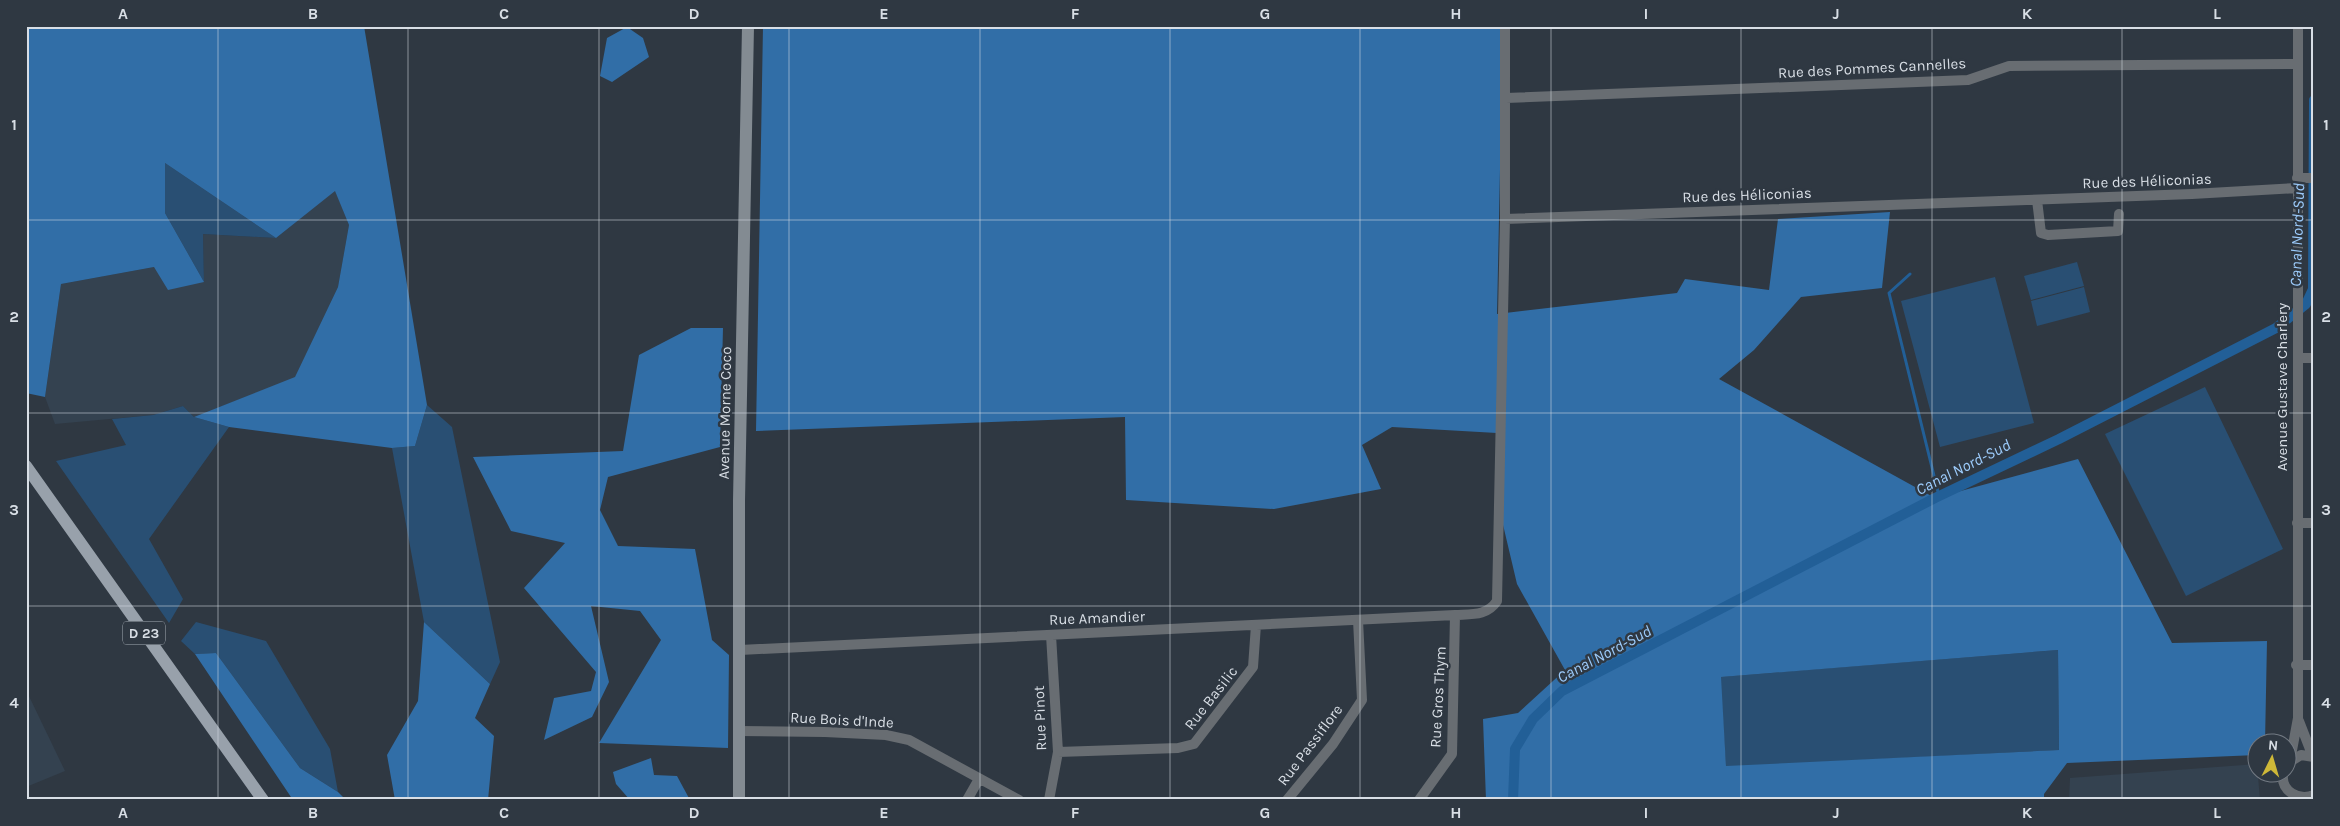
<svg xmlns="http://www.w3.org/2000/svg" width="2340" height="826" font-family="Karla,sans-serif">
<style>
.built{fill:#344250}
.green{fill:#294f73}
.forest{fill:#316ea7;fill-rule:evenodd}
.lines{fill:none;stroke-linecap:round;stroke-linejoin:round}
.stream{stroke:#225f97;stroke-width:3}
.canal{stroke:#225f97;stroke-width:10}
.street{stroke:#686d72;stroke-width:10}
.secondary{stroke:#838b92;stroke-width:12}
.primary{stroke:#98a1ab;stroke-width:12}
.grid{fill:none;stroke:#d8dee5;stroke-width:1;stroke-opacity:0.55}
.labels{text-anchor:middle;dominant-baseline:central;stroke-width:5;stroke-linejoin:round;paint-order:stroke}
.shield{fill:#2f3842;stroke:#a5acb4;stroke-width:1}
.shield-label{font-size:14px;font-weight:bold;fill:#d8dee5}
.street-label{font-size:15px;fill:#d8dee5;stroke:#2f3842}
.water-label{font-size:16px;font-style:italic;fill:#9ccbfb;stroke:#2f3842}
.neatline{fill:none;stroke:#d8dee5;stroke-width:2}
.grid-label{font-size:16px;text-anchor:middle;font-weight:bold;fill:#d8dee5}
</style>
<rect width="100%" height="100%" fill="#2f3842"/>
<path class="built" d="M335 190 349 225 338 287 295 378 194 417 183 406 153 415 55 424 45 397 61 284 154 267 204 281 203 234 276 238Z
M26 690 65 771 26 787Z
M2257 764 2260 800H2069L2070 778Z"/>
<path class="green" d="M165 163 276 238 203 234 204 282 165 213Z
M2077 262 2084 286 2031 300 2024 276Z
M1995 277 2034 423 1940 447 1901 301Z
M2084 287 2090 312 2037 326 2031 301Z
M2205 387 2283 549 2186 596 2105 434Z
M427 405 452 427 500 662 490 684 424 622 392 448 415 446Z
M183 406 194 417 229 427 149 539 183 599 169 623 56 461 126 445 112 419 153 415Z
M196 622 266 641 330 749 338 792 300 768 216 653 195 654 181 641Z
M2058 650 2059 750 1726 767 1720 677Z"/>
<path class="forest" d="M26 26H364L427 405 415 446 392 448 229 427 194 417 295 377 338 287 349 225 335 191 276 238 165 163V213L204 282 168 290 154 267 61 284 45 397 26 393Z
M763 26H1503L1497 314 1677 293 1685 279 1769 290 1778 219 1890 212 1882 288 1801 297 1754 350 1719 379 1935 498 2078 459 2172 643 2267 641 2265 743 2258 744 2257 755 2067 763 2044 794V800H1486L1483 719 1518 713 1565 670 1517 584 1500 512 1497 433 1392 427 1362 445 1381 489 1274 509 1126 500 1125 417 756 431ZM2058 650 2059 750 1726 766 1721 677Z
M627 27 643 38 649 57 612 82 600 76 607 38Z
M691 328H723L720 447 608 477 600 510 618 546 695 549 712 640 729 655 728 748 599 743 661 640 640 611 591 606 609 682 592 717 544 740 554 698 591 691 596 672 524 588 565 543 511 531 473 457 623 451 639 355Z
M424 622 490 684 475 718 494 736 488 800H395L387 755 418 701Z
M216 653 300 768 338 792 346 800H293L195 654Z
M651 758 654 775 677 776 690 800H630L616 784 613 772Z"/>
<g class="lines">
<path class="stream" d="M2002 27V26
M1910 274 1889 293 1939 496"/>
<path class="canal" d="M1513 800 1515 749 1533 719 1562 691 1935 498 2059 439 2276 328 2306 304 2313 289 2314 100"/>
<path class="street" d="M1506 98 1968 80 2009 66 2298 64
M2297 178H2314
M2037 200 2041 233 2048 235 2118 231 2119 214
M1505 219 2192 194 2297 188
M2298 358H2314
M2297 523H2314
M740 650 1455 615C1472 614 1487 616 1497 601L1505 219V26
M2296 665H2314
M2299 721 2313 757
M738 731 825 732 886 735 909 740 1019 800
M1058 752 1178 748 1194 744 1253 667 1256 625
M2290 761 2298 718V26
M2288 763 2301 755 2314 757
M2283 774C2281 791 2298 801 2314 795
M967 800 979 779
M1049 800 1058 752 1051 635
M1287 800 1333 744 1362 700 1358 620
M1419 800 1452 754 1455 615"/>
<path class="secondary" d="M739 800V501L748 26"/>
<path class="primary" d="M26 466 263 800"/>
</g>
<path class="grid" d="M218 26V800M408 26V800M599 26V800M789 26V800M980 26V800M1170 26V800M1360 26V800M1551 26V800M1741 26V800M1932 26V800M2122 26V800M26 220H2314M26 413H2314M26 606H2314"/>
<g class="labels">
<rect class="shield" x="123" y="621.5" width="42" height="23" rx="4"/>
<g class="shield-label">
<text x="144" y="633">D 23</text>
</g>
<g class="street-label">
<text transform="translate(1872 68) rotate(-3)">Rue des Pommes Cannelles</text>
<text transform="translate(2147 181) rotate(-2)">Rue des Héliconias</text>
<text transform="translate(1747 195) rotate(-2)">Rue des Héliconias</text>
<text transform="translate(2282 387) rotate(-90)">Avenue Gustave Charlery</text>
<text transform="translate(725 413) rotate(-89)">Avenue Morne Coco</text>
<text transform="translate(1097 618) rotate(-2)">Rue Amandier</text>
<text transform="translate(1438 697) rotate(-87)">Rue Gros Thym</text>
<text transform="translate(1211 698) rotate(-52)">Rue Basilic</text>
<text transform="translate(1040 718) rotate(-92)">Rue Pinot</text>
<text transform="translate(842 720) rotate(3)">Rue Bois d'Inde</text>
<text transform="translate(1310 745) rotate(-53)">Rue Passiflore</text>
</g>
<g class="water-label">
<text transform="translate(2297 235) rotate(-88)">Canal Nord-Sud</text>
<text transform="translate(1963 467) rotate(-27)">Canal Nord-Sud</text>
<text transform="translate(1604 654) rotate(-28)">Canal Nord-Sud</text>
</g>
</g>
<rect width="2340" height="826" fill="none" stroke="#2f3842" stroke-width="55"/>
<g transform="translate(2272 758) rotate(5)"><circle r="24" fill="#2f3842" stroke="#737a83"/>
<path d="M0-4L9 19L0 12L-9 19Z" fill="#ceb838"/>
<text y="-8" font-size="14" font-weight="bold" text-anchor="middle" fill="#d8dee5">N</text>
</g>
<rect x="28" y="28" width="2284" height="770" class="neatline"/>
<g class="grid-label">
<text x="123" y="19">A</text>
<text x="313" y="19">B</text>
<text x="504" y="19">C</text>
<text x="694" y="19">D</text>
<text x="884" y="19">E</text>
<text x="1075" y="19">F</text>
<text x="1265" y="19">G</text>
<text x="1456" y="19">H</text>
<text x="1646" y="19">I</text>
<text x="1836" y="19">J</text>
<text x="2027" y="19">K</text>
<text x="2217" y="19">L</text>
<text x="14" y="130">1</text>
<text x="2326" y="130">1</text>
<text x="14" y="322">2</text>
<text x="2326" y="322">2</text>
<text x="14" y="515">3</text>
<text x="2326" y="515">3</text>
<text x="14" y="708">4</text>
<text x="2326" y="708">4</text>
<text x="123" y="818">A</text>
<text x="313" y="818">B</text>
<text x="504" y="818">C</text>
<text x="694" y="818">D</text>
<text x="884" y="818">E</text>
<text x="1075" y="818">F</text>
<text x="1265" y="818">G</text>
<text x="1456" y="818">H</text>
<text x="1646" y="818">I</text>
<text x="1836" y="818">J</text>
<text x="2027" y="818">K</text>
<text x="2217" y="818">L</text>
</g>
</svg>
